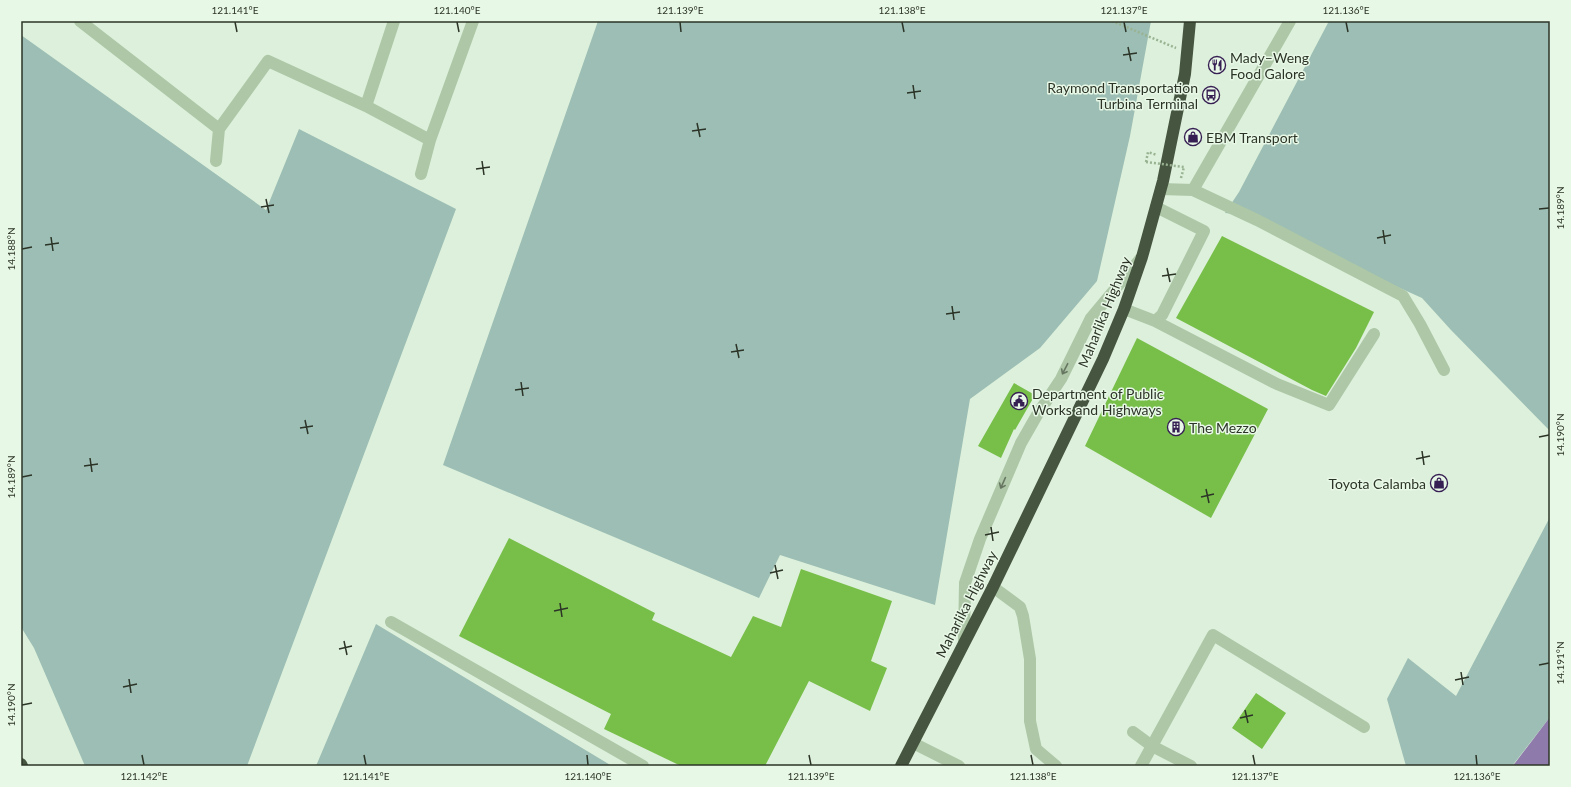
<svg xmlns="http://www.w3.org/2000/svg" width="1571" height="787" font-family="Lato,sans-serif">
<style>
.green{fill:#9cbeb4}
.water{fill:#8f7bab}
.building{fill:#78bf4a}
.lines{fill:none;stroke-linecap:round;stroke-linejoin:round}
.path{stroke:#99b392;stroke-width:2.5;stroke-dasharray:2 2;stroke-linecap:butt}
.minor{stroke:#adc7a7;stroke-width:12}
.highway{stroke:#46553f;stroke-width:12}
.path-bridge{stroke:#99b392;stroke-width:2.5;stroke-dasharray:2 2;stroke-linecap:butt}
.oneway{stroke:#667661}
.ticks{fill:none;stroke:#2c3427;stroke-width:1.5}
.labels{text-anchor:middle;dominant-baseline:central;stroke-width:3;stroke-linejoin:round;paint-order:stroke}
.poi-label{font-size:14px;fill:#2c3427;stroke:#e8f8e7;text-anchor:start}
.street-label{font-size:14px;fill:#2c3427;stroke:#e8f8e7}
.neatline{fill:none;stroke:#2c3427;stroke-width:1.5}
.ticks-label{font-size:10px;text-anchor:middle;fill:#2c3427}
</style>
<rect width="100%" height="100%" fill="#ddf0db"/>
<path class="green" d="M598 21H1151L1130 136 1097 281 1040 348 970 399 935 605 780 555 759 598 443 465Z
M1329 21H1550V431L1451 330 1422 298 1236 214 1225 213 1239 192Z
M21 35 266 210 299 129 456 209 247 766H85L34 648 21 627Z
M1550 517V717L1512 766H1406L1387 699 1408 658 1456 696Z
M376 624 612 766H316Z"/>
<path class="water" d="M1550 717V766H1512L1515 763Z"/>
<path class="building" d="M1222 236 1374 312 1356 348 1326 396 1312 390 1176 318Z
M1137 338 1268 409 1211 518 1085 446Z
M1014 383 1035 395 1015 430 1014 429 1001 458 978 446Z
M509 538 655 613 652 620 731 657 753 616 781 627 801 569 892 601 871 661 887 668 870 711 809 681 765 766H681L604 729 611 714 459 636Z
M1256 693 1286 713 1262 749 1232 728Z"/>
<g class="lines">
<path class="path" d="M1112 21 1176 48
M1146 162 1148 152 1157 155
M1181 178 1184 167"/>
<path class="minor" d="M80 21 219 129
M366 106 394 21
M216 161 219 129 268 61 366 106 430 140
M421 174 430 140 473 21
M1161 189 1193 190 1290 21
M1193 190 1257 220 1403 296 1420 324 1444 370
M1124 309 1155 321 1162 315 1204 231 1156 207
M1155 321 1277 384 1329 405 1374 334
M993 587 1020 607 1023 616 1030 659V721L1036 749 1056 766
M391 622 643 766
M964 641 965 583 980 539 1021 443 1037 415 1061 379 1091 318 1141 258
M1133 732 1152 746 1191 766
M913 743 959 766
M1141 766 1213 635 1364 727"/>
<path class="highway" d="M21 764 22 766
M901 766 993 587 1103 359 1124 309 1142 257 1163 181 1185 74 1190 21"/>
<path class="path-bridge" d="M1146 162 1184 167"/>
</g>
<defs><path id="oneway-shaft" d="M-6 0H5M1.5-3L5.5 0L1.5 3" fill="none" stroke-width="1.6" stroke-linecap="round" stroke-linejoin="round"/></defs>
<g class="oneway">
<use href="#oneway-shaft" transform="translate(1065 369) rotate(117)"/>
<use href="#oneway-shaft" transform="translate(1003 483) rotate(114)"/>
</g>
<path class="ticks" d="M235 22 237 32M457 22 459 32M680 22 681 32M902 22 904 32M1124 22 1126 32M1346 22 1348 32M1128 47 1131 61M1123 55 1137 53M913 85 915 99M907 93 921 91M697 123 700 137M692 131 706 129M482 161 484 175M476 169 490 167M266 199 269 213M261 207 274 205M1539 209 1549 208M1383 230 1385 244M51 237 53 251M1377 238 1391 235M45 245 59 243M22 249 32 247M1167 268 1170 282M1162 276 1176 274M952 306 954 320M946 314 960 312M736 344 739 358M731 352 744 350M521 382 523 396M515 390 529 388M305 420 308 434M300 428 313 426M1539 437 1549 435M1422 451 1424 465M90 458 92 472M1416 459 1430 456M84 466 98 464M22 477 32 475M1206 489 1209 503M1201 497 1214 494M991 527 993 541M985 535 999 532M775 565 778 579M770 573 783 570M560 603 562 617M554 611 568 608M344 641 347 655M339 649 352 646M1539 665 1549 663M1461 672 1463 685M129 679 131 693M1455 680 1469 677M123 687 137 684M22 705 32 703M1245 710 1248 723M1240 718 1253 715M142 755 144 765M364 755 366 765M587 755 588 765M809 755 811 765M1031 755 1033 765M1253 755 1255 765M1476 755 1477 765"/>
<defs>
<g id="restaurant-ring" transform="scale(0.9)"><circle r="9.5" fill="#e8f8e7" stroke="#361f53" stroke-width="1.5"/><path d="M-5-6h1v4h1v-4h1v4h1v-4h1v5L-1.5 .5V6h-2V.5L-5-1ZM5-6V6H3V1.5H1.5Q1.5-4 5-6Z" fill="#361f53"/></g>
<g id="bus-ring" transform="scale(0.9)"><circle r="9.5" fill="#e8f8e7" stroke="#361f53" stroke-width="1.5"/><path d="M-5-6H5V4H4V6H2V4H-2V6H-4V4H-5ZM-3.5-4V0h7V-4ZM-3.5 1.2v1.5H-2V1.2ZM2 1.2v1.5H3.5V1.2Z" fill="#361f53"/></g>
<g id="shop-ring" transform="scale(0.9)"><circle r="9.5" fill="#e8f8e7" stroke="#361f53" stroke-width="1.5"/><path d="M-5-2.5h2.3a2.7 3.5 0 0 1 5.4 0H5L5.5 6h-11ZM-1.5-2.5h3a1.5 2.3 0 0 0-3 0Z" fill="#361f53"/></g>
<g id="civic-ring" transform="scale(0.9)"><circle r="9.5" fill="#e8f8e7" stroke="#361f53" stroke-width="1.5"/><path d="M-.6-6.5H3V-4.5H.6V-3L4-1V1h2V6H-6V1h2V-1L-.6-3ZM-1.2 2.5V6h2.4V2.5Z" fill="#361f53"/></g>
<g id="building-ring" transform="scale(0.9)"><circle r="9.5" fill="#e8f8e7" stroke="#361f53" stroke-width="1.5"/><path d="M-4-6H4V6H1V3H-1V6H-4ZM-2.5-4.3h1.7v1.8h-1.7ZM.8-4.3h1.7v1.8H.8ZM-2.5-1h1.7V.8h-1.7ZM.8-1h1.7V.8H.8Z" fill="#361f53"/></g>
</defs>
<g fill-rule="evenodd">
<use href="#restaurant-ring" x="1217" y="65"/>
<use href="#bus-ring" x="1211" y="95"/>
<use href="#shop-ring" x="1193" y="137"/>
<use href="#civic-ring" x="1019" y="401"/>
<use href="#building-ring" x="1176" y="427"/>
<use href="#shop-ring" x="1439" y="483"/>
</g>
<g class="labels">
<g class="poi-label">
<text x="1230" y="57">Mady–Weng<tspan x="1230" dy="16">Food Galore</tspan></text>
<text x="1198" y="87" text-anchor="end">Raymond Transportation<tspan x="1198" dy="16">Turbina Terminal</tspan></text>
<text x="1206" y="137">EBM Transport</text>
<text x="1032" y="393">Department of Public<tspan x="1032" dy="16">Works and Highways</tspan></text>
<text x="1189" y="427">The Mezzo</text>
<text x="1426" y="483" text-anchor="end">Toyota Calamba</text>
</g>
<g class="street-label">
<text transform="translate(1104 312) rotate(-68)">Maharlika Highway</text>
<text transform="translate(966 604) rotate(-63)">Maharlika Highway</text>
</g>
</g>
<rect width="1571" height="787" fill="none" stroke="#e8f8e7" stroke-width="44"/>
<rect x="22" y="22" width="1527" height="743" class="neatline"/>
<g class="ticks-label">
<text x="235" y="14">121.141°E</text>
<text x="457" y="14">121.140°E</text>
<text x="680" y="14">121.139°E</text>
<text x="902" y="14">121.138°E</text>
<text x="1124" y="14">121.137°E</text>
<text x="1346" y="14">121.136°E</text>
<text transform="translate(1560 208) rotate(-90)" y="4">14.189°N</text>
<text transform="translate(11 249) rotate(-90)" y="4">14.188°N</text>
<text transform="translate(1560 435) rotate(-90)" y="4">14.190°N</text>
<text transform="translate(11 477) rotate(-90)" y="4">14.189°N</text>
<text transform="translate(1560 663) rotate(-90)" y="4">14.191°N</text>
<text transform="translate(11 705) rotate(-90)" y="4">14.190°N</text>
<text x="144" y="780">121.142°E</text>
<text x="366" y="780">121.141°E</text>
<text x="588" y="780">121.140°E</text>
<text x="811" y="780">121.139°E</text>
<text x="1033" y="780">121.138°E</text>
<text x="1255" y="780">121.137°E</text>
<text x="1477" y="780">121.136°E</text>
</g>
</svg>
